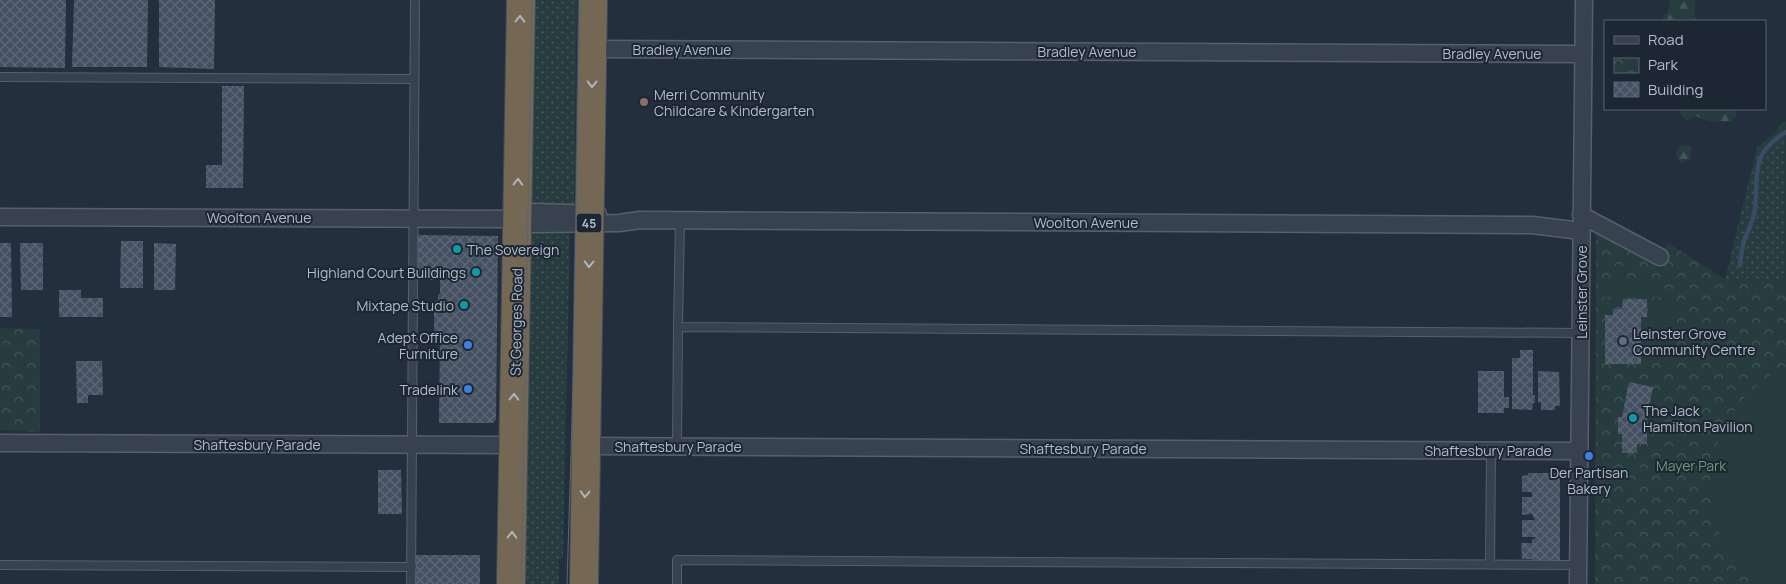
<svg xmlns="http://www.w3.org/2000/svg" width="1786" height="584" font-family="Manrope,sans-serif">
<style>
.grass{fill:url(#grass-dots)}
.forest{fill:url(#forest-firs)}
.park{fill:url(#park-crowns)}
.pitch{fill:#263c3f}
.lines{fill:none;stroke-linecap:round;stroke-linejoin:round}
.stream{stroke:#394c67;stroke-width:4.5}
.building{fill:url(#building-cross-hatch)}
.lane-casing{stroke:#565f6c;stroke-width:10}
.street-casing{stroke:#565f6c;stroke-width:19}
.highway-casing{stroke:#434c59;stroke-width:30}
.lane{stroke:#38414e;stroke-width:8}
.street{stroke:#38414e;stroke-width:16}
.highway{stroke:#746855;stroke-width:28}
.tram{stroke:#5a6575;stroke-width:1}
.oneway{stroke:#aeb4bd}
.education-dot{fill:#8d6e63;stroke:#1d2633;stroke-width:2}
.culture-dot{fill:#0f9aa8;stroke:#1d2633;stroke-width:2}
.service-dot{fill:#5c6f8a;stroke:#1d2633;stroke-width:2}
.shop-dot{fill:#3f7fe0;stroke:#1d2633;stroke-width:2}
.labels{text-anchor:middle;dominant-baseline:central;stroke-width:4;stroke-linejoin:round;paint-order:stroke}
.shield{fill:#1d2633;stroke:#878f9c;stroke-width:1}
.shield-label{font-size:12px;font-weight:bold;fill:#b4bcc9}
.street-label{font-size:14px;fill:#b4bcc9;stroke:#1d2633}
.poi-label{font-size:14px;fill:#b4bcc9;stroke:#1d2633;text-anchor:start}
.park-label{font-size:14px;fill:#6b9a76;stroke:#1d2633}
</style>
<defs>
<pattern id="grass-dots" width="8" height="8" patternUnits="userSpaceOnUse" patternTransform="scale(1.25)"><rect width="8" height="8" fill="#263c3f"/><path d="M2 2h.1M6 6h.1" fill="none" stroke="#435659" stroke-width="1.8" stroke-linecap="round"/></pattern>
<pattern id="forest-firs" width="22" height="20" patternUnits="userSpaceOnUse" patternTransform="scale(1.25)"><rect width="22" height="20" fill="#263c3f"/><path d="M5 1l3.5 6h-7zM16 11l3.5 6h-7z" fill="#435659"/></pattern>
<pattern id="park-crowns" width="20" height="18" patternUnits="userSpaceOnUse" patternTransform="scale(1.25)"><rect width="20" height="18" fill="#263c3f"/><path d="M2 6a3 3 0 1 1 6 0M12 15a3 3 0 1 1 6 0" fill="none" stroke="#435659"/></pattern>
<pattern id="building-cross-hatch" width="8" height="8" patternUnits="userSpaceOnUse" patternTransform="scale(1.25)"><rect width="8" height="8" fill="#455162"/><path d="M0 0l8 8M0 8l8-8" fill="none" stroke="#5d6877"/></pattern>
</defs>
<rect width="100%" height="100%" fill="#242f3e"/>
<path class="grass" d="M535 0H577L574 208H530Z
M1786 123V280L1725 279 1757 148Z
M531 229H570L563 559H559V584H523Z"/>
<path class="forest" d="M1670 0H1695C1696 8 1693 13 1696 21H1663V17L1668 11Z
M1679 109H1736V116L1732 121C1719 122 1707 123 1696 116L1687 120 1682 116Z
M1786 121V141L1778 130V126Z
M1682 145H1688L1692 148 1690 159 1680 163 1676 155 1677 149Z"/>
<path class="park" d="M1596 233 1656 264 1668 243 1725 279 1786 280V584H1595Z
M0 328 40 329V432L0 430Z"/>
<path class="pitch" d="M1599 281H1663V297H1599Z
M1653 300 1677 301 1676 354H1652Z
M1786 366V584H1753C1685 516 1700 410 1786 366Z"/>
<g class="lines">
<path class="stream" d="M1740 265C1741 256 1742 246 1745 238 1749 228 1754 220 1755 209 1759 172 1749 155 1786 132"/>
</g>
<path class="building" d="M0 0H66L65 68 0 67Z
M74 0H148L147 67H72Z
M159 0H215L214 69 159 67Z
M222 86H244L243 188H206V165H222Z
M416 235 498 236 496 419 493 423H439L440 333H434V309H431V301H438V294H440V280H415Z
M121 241H143V288H120Z
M0 243H11L12 317H0Z
M20 243H43V290H21Z
M154 243 176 244 175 290H154Z
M59 290H81V298H103V317H59Z
M1623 299H1647V317H1641V364H1605V315H1613V309H1622Z
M1520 350H1533V395H1535V403H1533L1532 410 1512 409V358H1520Z
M76 361H102L103 395H88V403H77Z
M1478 371H1504V397H1509V408H1504V413H1478Z
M1538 371 1559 372 1560 406H1555V410H1541V402H1538Z
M1629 382 1653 387 1647 418V444H1637V453H1622V434H1618V417H1622Z
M378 470H401L402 514H378Z
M1528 473H1560V561H1532V559H1522L1521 543H1532V539H1535V537H1522V520H1535L1532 514 1522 515V497H1532V492H1522V476L1528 475Z
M414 555H480V584H414Z"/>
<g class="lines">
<g class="lane-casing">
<path id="lane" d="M0 77 414 79
M680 220 678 327 1581 333
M677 445 678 327
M0 565 412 567
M1490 565 1491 450
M411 584 415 0
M677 584V560L1578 565"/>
</g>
<g class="street-casing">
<path id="street" d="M592 49 1583 54
M1581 215 1660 257
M0 217 503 219H517L535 212 598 214
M517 219 533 224 619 223 640 220 1532 225 1581 231
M0 443 514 445
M586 446 1580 451
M1578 584 1584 0"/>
</g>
<g class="highway-casing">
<path id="highway" d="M511 584 521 0
M584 584 593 0"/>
</g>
<use href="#lane" class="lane"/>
<use href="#street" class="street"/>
<use href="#highway" class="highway"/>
<path class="tram" d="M521 584 532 0
M567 584 573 387 580 0"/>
</g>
<defs><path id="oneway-chevron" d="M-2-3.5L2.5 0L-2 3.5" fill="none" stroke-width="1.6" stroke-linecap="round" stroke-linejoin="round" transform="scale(1.25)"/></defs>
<g class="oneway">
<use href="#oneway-chevron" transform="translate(520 19) rotate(-89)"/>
<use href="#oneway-chevron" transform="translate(592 84) rotate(91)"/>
<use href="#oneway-chevron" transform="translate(518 182) rotate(-89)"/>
<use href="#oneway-chevron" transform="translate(589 264) rotate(91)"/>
<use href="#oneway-chevron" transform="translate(514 397) rotate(-89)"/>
<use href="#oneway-chevron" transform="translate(585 494) rotate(92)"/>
<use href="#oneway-chevron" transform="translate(512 535) rotate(-89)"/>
</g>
<circle class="education-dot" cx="644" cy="102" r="5"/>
<g class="culture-dot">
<circle cx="457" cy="249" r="5"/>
<circle cx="476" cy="272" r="5"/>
<circle cx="464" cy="305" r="5"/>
<circle cx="1633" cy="418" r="5"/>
</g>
<circle class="service-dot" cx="1623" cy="341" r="5"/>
<g class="shop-dot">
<circle cx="468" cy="345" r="5"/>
<circle cx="468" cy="389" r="5"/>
<circle cx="1589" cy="456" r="5"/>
</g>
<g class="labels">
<rect class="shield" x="576.5" y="213.5" width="25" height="19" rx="4"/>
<g class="shield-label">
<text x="589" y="223">45</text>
</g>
<g class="street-label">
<text x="682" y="49">Bradley Avenue</text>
<text x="1087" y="51">Bradley Avenue</text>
<text x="1492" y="53">Bradley Avenue</text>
<text x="259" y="217">Woolton Avenue</text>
<text x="1086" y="222">Woolton Avenue</text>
<text transform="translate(1581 292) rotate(-90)">Leinster Grove</text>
<text transform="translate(516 322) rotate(-89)">St Georges Road</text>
<text x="257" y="444">Shaftesbury Parade</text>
<text x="678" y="446">Shaftesbury Parade</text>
<text x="1083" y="448">Shaftesbury Parade</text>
<text x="1488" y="450">Shaftesbury Parade</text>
</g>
<g class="poi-label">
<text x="654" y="94">Merri Community<tspan x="654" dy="16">Childcare &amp; Kindergarten</tspan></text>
<text x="467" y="249">The Sovereign</text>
<text x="466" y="272" text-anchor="end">Highland Court Buildings</text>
<text x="454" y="305" text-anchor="end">Mixtape Studio</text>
<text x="1633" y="333">Leinster Grove<tspan x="1633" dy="16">Community Centre</tspan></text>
<text x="458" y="337" text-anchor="end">Adept Office<tspan x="458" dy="16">Furniture</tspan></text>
<text x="458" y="389" text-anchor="end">Tradelink</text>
<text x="1643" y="410">The Jack<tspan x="1643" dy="16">Hamilton Pavilion</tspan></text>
<text x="1589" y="472" text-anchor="middle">Der Partisan<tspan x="1589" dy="16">Bakery</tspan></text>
</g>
<g class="park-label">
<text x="1691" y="465">Mayer Park</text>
</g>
</g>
<rect x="1604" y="20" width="162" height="90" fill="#1d2633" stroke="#59626f"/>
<rect x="1614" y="36" width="25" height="8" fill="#38414e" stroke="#59626f"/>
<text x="1648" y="45" font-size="15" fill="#b4bcc9">Road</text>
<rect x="1614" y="58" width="25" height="15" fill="url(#park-crowns)" stroke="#59626f"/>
<text x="1648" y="70" font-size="15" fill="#b4bcc9">Park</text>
<rect x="1614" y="82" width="25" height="15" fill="url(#building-cross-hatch)" stroke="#59626f"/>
<text x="1648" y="95" font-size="15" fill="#b4bcc9">Building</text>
</svg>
